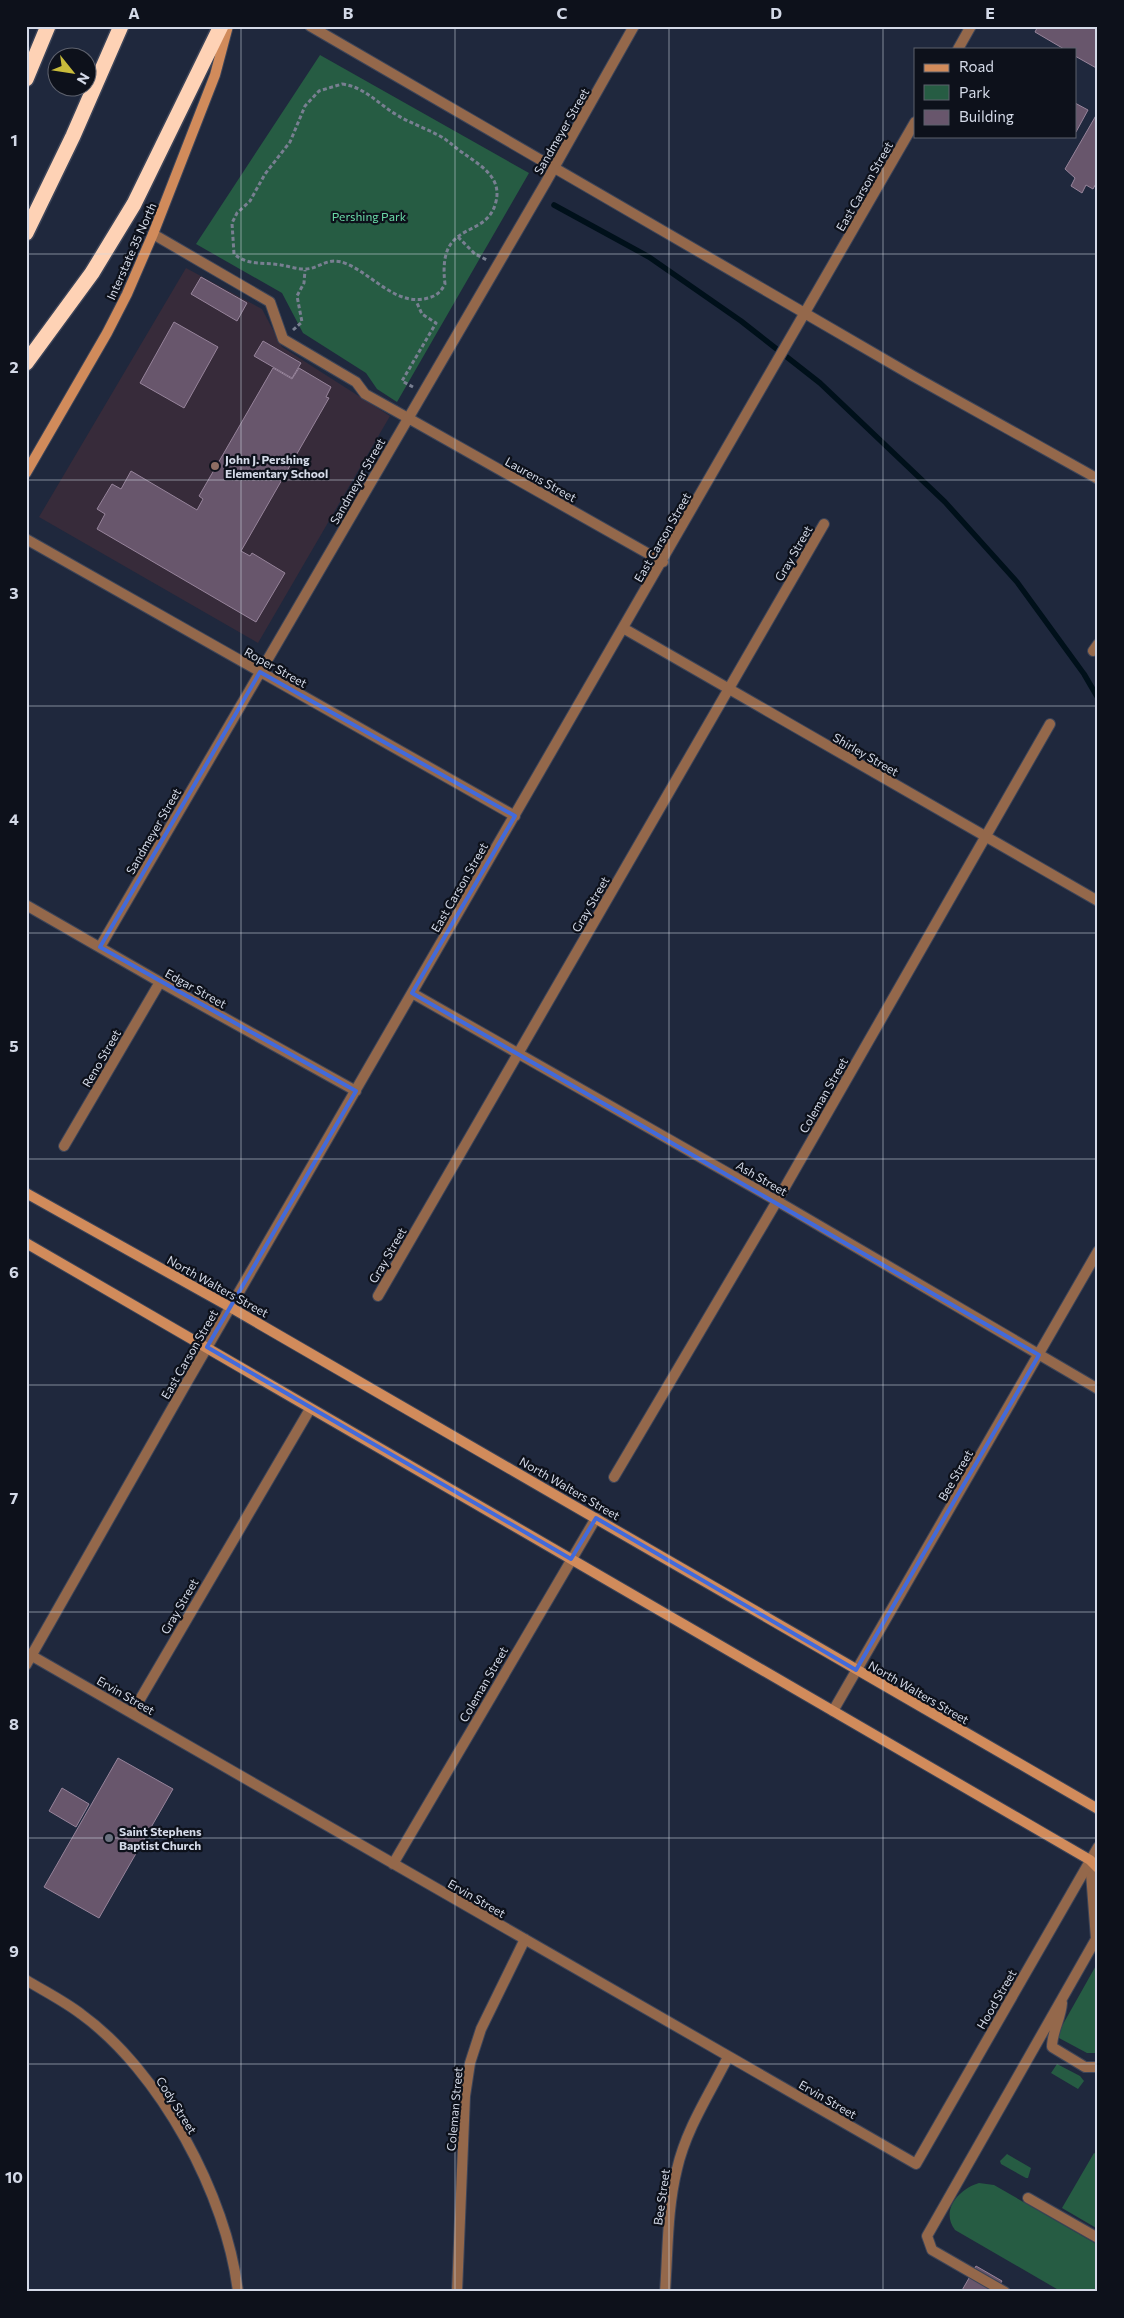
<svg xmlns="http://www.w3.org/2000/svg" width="1124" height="2318" font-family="Commissioner,sans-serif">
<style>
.education{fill:#372b3a}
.green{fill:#265c43}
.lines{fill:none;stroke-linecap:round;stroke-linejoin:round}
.stream{stroke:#00101a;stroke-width:5.5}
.building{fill:#68566c;stroke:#97849b}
.lane-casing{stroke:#3c4458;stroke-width:12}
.street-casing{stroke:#3c4458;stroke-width:12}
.secondary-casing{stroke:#3c4458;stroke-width:12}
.highway-casing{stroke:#3c4458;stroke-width:18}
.path{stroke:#787f91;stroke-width:3;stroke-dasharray:4 2.5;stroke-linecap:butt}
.lane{stroke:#94684b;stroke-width:10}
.street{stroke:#94684b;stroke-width:10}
.secondary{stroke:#d18b5b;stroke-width:10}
.highway{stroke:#fed2b5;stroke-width:15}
.marked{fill:none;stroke:#426adb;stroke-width:4;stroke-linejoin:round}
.grid{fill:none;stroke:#d4dae8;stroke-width:1;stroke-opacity:0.55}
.education-dot{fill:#8d6e63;stroke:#0d111b;stroke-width:2}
.worship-dot{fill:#6b7280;stroke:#0d111b;stroke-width:2}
.labels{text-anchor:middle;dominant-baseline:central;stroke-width:4.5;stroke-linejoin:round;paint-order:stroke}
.street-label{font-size:12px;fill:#d4dae8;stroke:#0d111b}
.park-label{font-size:12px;fill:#6adaa7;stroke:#0d111b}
.poi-label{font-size:12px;font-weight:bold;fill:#d4dae8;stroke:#0d111b;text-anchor:start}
.neatline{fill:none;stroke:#d4dae8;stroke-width:2}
.grid-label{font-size:16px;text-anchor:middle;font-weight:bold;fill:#d4dae8}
</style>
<rect width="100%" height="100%" fill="#1f283d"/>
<path class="education" d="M186 268 262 309 282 347 390 416 258 643 39 517Z"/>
<path class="green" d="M320 55 529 173 397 402 377 389 366 373 303 333 282 293 196 244Z
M1098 1962V2053H1087L1059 2038 1058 2033Z
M1057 2064 1080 2076 1084 2081 1078 2089 1051 2073Z
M1094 2153 1098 2155V2229L1062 2208Z
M1007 2154 1031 2168 1028 2178H1026L1001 2164 1000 2161Z
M979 2183 994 2185 1098 2245V2292H1062L955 2230C940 2210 959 2189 979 2183Z"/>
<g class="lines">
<path class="stream" d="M554 205 649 257 741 321 820 383 945 502 1017 582 1084 674 1098 698"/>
</g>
<path class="building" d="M1038 26H1094L1098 28V69L1075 56V49H1064L1035 32Z
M1075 103 1088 110 1076 132 1075 131Z
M1098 112V180L1093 189 1086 185 1082 193 1071 186 1075 178 1065 169Z
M201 277 247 303 237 321 191 294Z
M174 322 218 347 184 408 140 383Z
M263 341 301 363 292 378 254 356Z
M273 368 292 379 299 368 331 387 326 397 329 398 241 551 250 556 252 553 285 573 256 622 97 529 105 514 97 509 112 484 121 489 131 471 197 510 203 499 199 496Z
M118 1758 173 1789 99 1918 44 1887Z
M62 1788 89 1804 76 1827 49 1811Z
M976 2266 1002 2281 995 2292H961Z"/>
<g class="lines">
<g class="lane-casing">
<path id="lane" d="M153 234 270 302 283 339 356 382 365 394 408 418
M1062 2003C1061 2019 1052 2031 1052 2047L1085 2067H1098
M1028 2198 1098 2238
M1005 2292 932 2250 927 2236 1096 1939 1090 1860"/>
</g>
<g class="street-casing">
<path id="street" d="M310 26 913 376 1098 479
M958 49 971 26
M408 418 663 562
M26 539 515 816
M623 628 1098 901
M1093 651 1098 644
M26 905 160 982 356 1091
M100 947 546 182 634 26
M412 993 777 1201 1098 1389
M64 1146 160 982
M378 1296 824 524
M614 1477 777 1201 1050 724
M27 1653 916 2164 1098 1847
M26 1665 183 1389 915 122
M833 1711 1098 1251
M132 1713 310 1409
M393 1864 596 1518
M26 1980C44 1991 64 2001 81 2014 160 2071 227 2196 238 2292
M457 2292 465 2096 470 2063 481 2029 525 1939
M665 2292C668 2251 667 2209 677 2169 686 2129 710 2093 728 2057"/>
</g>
<g class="secondary-casing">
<path id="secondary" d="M26 473 107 333 127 294 153 234 215 75 228 26
M26 1193 230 1307 1098 1809
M26 1243 1090 1860 1098 1868"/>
</g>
<g class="highway-casing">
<path id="highway" d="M26 79 48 26
M26 233 73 136 121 26
M26 363 92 273 134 204 221 26"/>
</g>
<path class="path" d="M342 84C365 87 378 104 397 115 410 123 425 128 438 135 448 140 454 147 463 153 481 166 504 178 495 205 484 240 437 219 445 284 441 292 436 296 428 298 397 307 373 275 347 264 327 255 320 270 303 269 296 269 288 266 281 265 264 262 248 266 234 254L232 223 237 213 250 201 265 174 290 142 305 106 319 91Z
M458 237 475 254 487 260
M293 330 302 322 297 296 304 283 305 270
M413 387 402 381 436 323 422 314 416 301"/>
<use href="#lane" class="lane"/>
<use href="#street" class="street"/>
<use href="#secondary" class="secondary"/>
<use href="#highway" class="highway"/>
</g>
<path class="marked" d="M260 672 515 816 412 993 1039 1355 856 1670 596 1518 571 1559 207 1347 356 1091 100 947Z"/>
<path class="grid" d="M241 26V2292M455 26V2292M669 26V2292M883 26V2292M26 254H1098M26 480H1098M26 706H1098M26 933H1098M26 1159H1098M26 1385H1098M26 1612H1098M26 1838H1098M26 2064H1098"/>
<circle class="education-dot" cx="215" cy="466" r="5"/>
<circle class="worship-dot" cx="109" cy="1838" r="5"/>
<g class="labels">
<g class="street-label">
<text transform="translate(561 131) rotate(-60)">Sandmeyer Street</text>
<text transform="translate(864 186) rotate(-60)">East Carson Street</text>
<text transform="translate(131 251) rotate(-66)">Interstate 35 North</text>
<text transform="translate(541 479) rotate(29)">Laurens Street</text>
<text transform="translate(357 481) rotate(-60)">Sandmeyer Street</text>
<text transform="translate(662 537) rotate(-60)">East Carson Street</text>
<text transform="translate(793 553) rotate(-60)">Gray Street</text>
<text transform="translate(276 667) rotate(29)">Roper Street</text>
<text transform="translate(866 754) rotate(30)">Shirley Street</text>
<text transform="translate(153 831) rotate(-60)">Sandmeyer Street</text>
<text transform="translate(459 887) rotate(-60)">East Carson Street</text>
<text transform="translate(590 904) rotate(-60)">Gray Street</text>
<text transform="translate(196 988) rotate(29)">Edgar Street</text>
<text transform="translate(101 1058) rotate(-60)">Reno Street</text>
<text transform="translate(823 1095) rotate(-60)">Coleman Street</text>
<text transform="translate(762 1178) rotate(30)">Ash Street</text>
<text transform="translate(387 1255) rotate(-60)">Gray Street</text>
<text transform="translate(218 1286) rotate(29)">North Walters Street</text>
<text transform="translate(189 1354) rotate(-60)">East Carson Street</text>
<text transform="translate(955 1475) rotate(-60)">Bee Street</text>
<text transform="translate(570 1488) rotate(30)">North Walters Street</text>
<text transform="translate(179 1606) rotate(-60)">Gray Street</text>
<text transform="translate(483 1684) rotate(-60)">Coleman Street</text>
<text transform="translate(919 1692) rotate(30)">North Walters Street</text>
<text transform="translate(126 1695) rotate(30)">Ervin Street</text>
<text transform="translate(477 1898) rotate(30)">Ervin Street</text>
<text transform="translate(996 1999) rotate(-60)">Hood Street</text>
<text transform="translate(828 2099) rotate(30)">Ervin Street</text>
<text transform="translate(177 2105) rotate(58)">Cody Street</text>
<text transform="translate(454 2109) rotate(-85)">Coleman Street</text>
<text transform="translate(661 2197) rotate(-82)">Bee Street</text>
</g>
<g class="park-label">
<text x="369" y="216">Pershing Park</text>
</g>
<g class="poi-label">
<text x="225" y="459">John J. Pershing<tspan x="225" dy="14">Elementary School</tspan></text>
<text x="119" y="1831">Saint Stephens<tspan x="119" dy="14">Baptist Church</tspan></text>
</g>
</g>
<rect width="1124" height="2318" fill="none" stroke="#0d111b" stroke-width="55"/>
<rect x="914" y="48" width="162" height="90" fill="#0d111b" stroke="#5d616d"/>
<rect x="924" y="64" width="25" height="8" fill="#d18b5b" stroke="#5d616d"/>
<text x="959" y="72" font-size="15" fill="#d4dae8">Road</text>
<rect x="924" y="85" width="25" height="15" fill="#265c43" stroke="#5d616d"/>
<text x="959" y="98" font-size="15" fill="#d4dae8">Park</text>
<rect x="924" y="110" width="25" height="15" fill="#68566c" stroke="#5d616d"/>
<text x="959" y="122" font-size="15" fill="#d4dae8">Building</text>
<g transform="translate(72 72) rotate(120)"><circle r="24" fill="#0d111b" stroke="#5d616d"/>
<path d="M0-4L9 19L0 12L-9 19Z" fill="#c8bb3b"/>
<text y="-8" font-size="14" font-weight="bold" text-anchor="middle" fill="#d4dae8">N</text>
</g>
<rect x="28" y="28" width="1068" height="2262" class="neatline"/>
<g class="grid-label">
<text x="134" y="19">A</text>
<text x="348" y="19">B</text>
<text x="562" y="19">C</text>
<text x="776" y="19">D</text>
<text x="990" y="19">E</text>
<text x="14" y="146">1</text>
<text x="14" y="373">2</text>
<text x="14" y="599">3</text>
<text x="14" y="825">4</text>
<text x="14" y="1052">5</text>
<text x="14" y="1278">6</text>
<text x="14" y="1504">7</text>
<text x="14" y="1730">8</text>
<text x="14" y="1957">9</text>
<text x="14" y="2183">10</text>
</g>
</svg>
